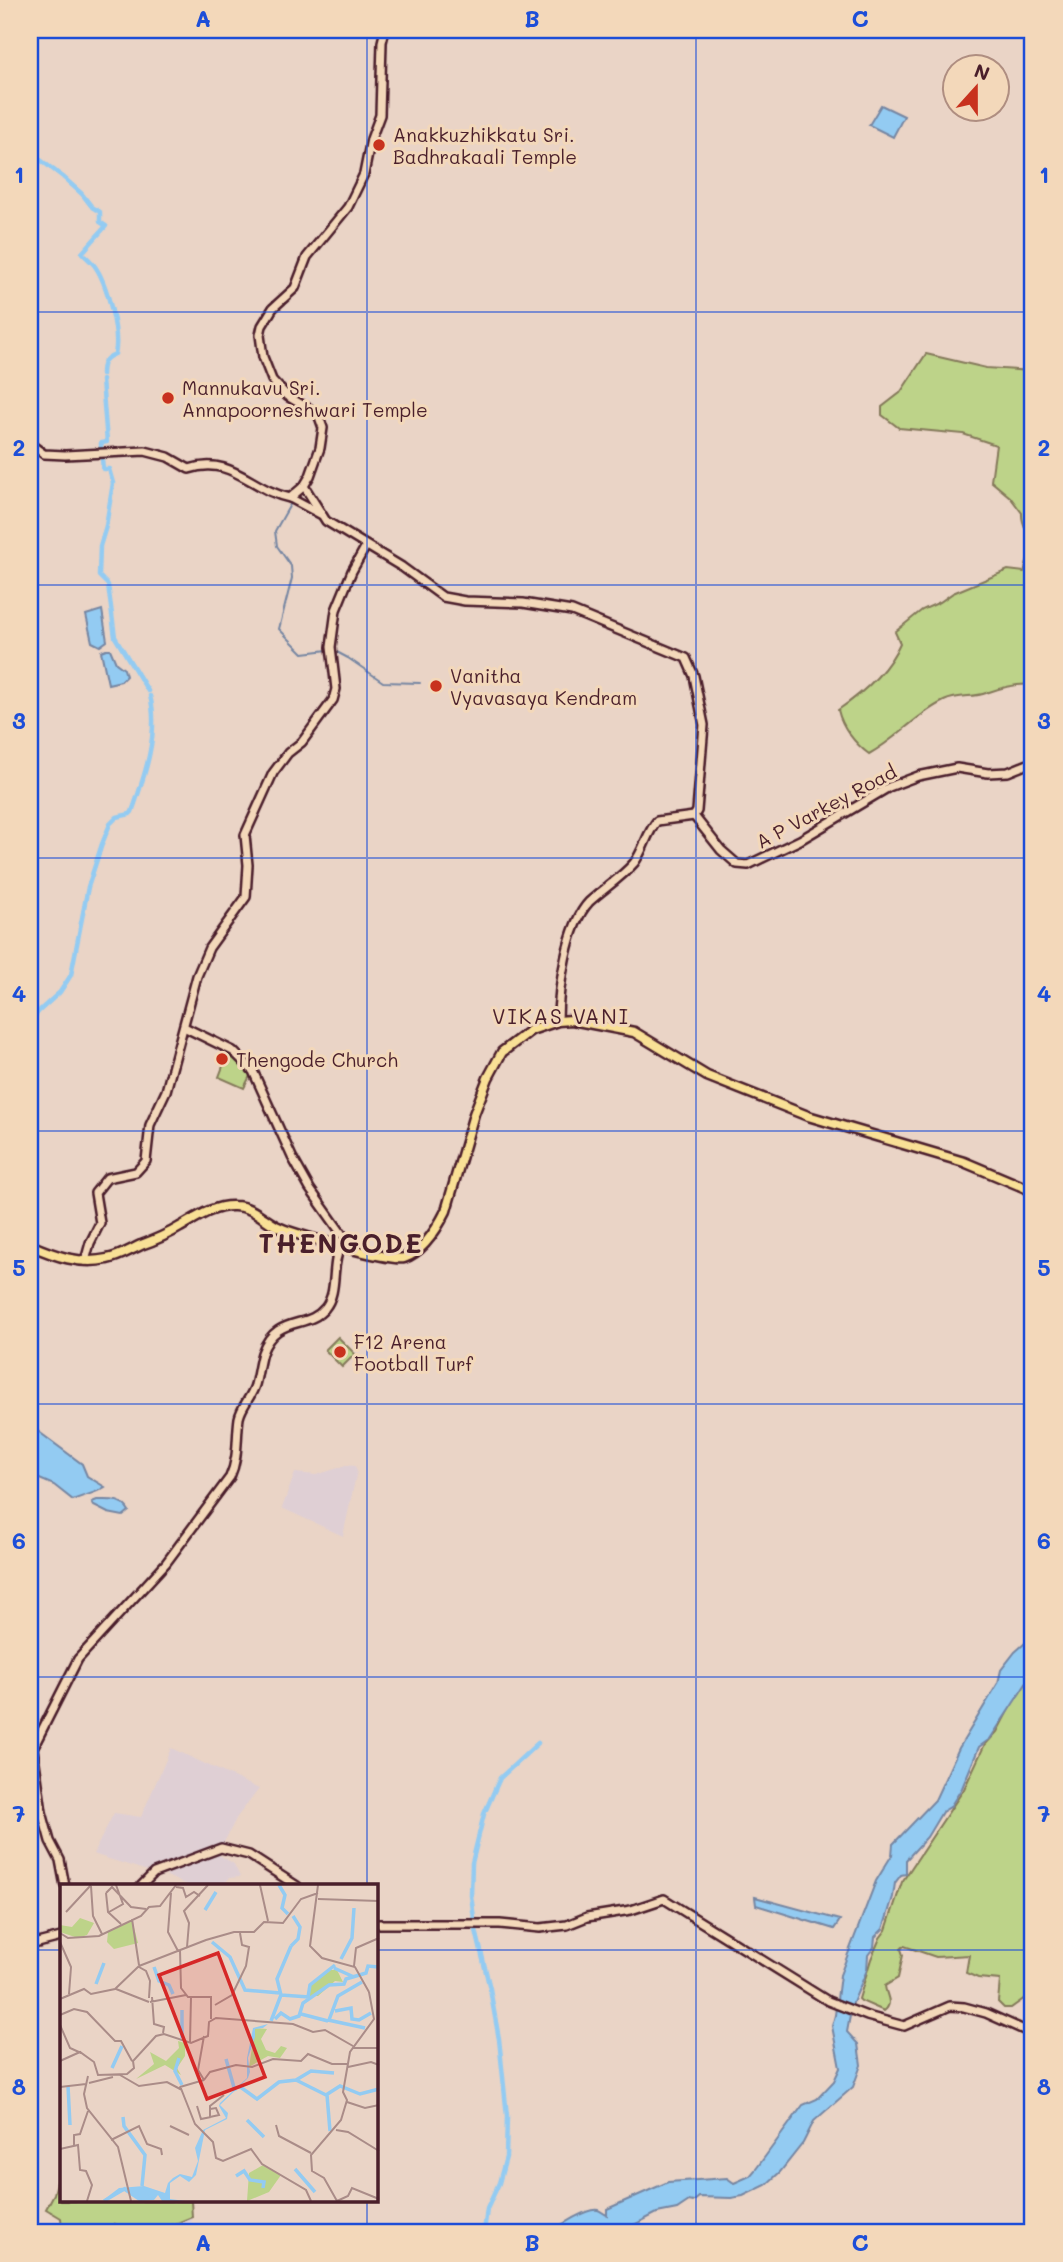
<svg xmlns="http://www.w3.org/2000/svg" width="1063" height="2262" viewBox="0 0 1063 2262" font-family="Mali,sans-serif">
	<style>
		.built { fill: #dfcfd4 }
		.green { fill: #bdd389; stroke: #84795a; stroke-width: 2 }
		.water { fill: #93cbf2; stroke: #7686a2; stroke-width: 2 }
		.lines { fill: none; stroke-linecap: round; stroke-linejoin: round }
		.stream { stroke: #7686a2; stroke-width: 2 }
		.canal { stroke: #93cbf2; stroke-width: 4.5 }
		.secondary-casing { stroke: #4a1f2b; stroke-width: 12 }
		.primary-casing { stroke: #4a1f2b; stroke-width: 13 }
		.secondary { stroke: #f3d8ba; stroke-width: 7 }
		.primary { stroke: #f9e096; stroke-width: 8 }
		.grid { fill: none; stroke: #1d4ed8; stroke-width: 2; stroke-opacity: 0.55 }
		.poi-dot { fill: #c8321e; stroke: #f3d8ba; stroke-width: 2.5 }
		.labels { text-anchor: middle; dominant-baseline: central; stroke-width: 6; stroke-linejoin: round; paint-order: stroke }
		.poi-label { font-size: 19px; fill: #4a1f2b; stroke: #f3d8ba; text-anchor: start }
		.street-label { font-size: 19px; fill: #4a1f2b; stroke: #f3d8ba }
		.neighbourhood-label { font-size: 21px; letter-spacing: 2px; fill: #4a1f2b; stroke: #f3d8ba }
		.district-label { font-size: 26px; font-weight: bold; letter-spacing: 2px; fill: #4a1f2b; stroke: #f3d8ba }
		.inset-river { fill: none; stroke: #93cbf2; stroke-width: 3.5 }
		.inset-road { fill: none; stroke: #aa8c88; stroke-width: 2 }
		.view { fill: #d62828; fill-opacity: 0.15; stroke: #d62828; stroke-width: 3.5 }
		.inset-edge { fill: none; stroke: #4a1f2b; stroke-width: 3.5 }
		.neatline { fill: none; stroke: #1d4ed8; stroke-width: 2.5 }
		.grid-label { font-size: 23px; text-anchor: middle; font-weight: bold; fill: #1d4ed8 }
	</style>
	<rect width="100%" height="100%" fill="#ead4c6"/>
	<filter id="ink" filterUnits="userSpaceOnUse"><feTurbulence type="fractalNoise" baseFrequency=".0143" numOctaves="2"/><feDisplacementMap in="SourceGraphic" scale="14" xChannelSelector="R" yChannelSelector="G"/><feConvolveMatrix kernelMatrix="1 2 1 2 8 2 1 2 1" color-interpolation-filters="sRGB"/></filter>
	<g filter="url(#ink)">
		<!-- built -->
		<g class="built">
			<path d="M348,1465l7,1 2,5 -14,65 -61,-28 13,-35 21,2z"/>
			<path d="M171,1748l88,41 -22,28 -16,31 -67,25 -61,-19 21,-41 27,4z"/>
			<path d="M216,1853l18,11 6,13 -11,1 -6,8h-35l-21,-10 1,-5z"/>
			<path d="M192,2217l-1,15h-40z"/>
		</g>
		<!-- green -->
		<g class="green">
			<path d="M926,354l60,14 47,3v314c-15,-2 -33,3 -47,8 -12,5 -27,1 -42,8 -29,14 -47,38 -75,53 -14,-10 -27,-27 -31,-44 25,-17 50,-39 62,-67l-5,-11 27,-22 18,-8 13,-9 55,-23 16,2c3,-9 7,-20 6,-30 -1,-11 -9,-17 -8,-29l-12,-16 -19,-16 5,-36 -33,-11 -64,-6 -17,-13v-8l18,-14z"/>
			<path d="M228,1053l23,21 -7,14 -25,-11z"/>
			<path d="M338,1337l17,17 -13,13 -17,-17z"/>
			<path d="M1033,1670v329l-8,-1 -14,10h-7l-6,-6 2,-22 -22,-2 -12,-5 3,-18 -33,2 -32,-11 -3,3 2,6 -5,23 -13,8c1,10 9,17 -1,25l-23,-10 -2,-2 12,-40 9,-21 6,-8 16,-48 62,-93 20,-43 13,-14 21,-40 7,-7z"/>
			<path d="M61,2166v35h130l1,16c-29,11 -49,25 -77,7l-5,8h-51l3,-4 -1,-10 -15,-9 8,-15z"/>
		</g>
		<!-- water -->
		<g class="water">
			<path d="M881,105l23,11 -11,21 -24,-12z"/>
			<path d="M102,610l5,31 -7,5 -8,-4 -6,-27z"/>
			<path d="M106,649h4l6,14 8,6 2,7 -5,5 -13,3 -7,-33z"/>
			<path d="M35,1429l47,35 5,12 18,11c-10,7 -21,8 -32,13l-19,-15 -24,-10v-41z"/>
			<path d="M97,1500c13,0 25,-2 32,11l-6,5 -15,-3 -14,-7 -2,-4z"/>
			<path d="M1033,1636v37l-43,66 -11,8 -17,41 -12,19 -8,5 -15,25 -21,23v14l-5,1 -6,8 -2,14 -10,32 -8,8 -1,10 -6,8 -1,15 -15,35 -5,27 11,12 3,21 -8,22 -39,34 -11,22 -23,29 -14,13 -23,11 -12,2 -32,-1 -6,5 -4,-1 -12,8 -20,4 -23,12 -24,7h-59c8,-6 37,-25 47,-22 3,1 6,4 9,5v-6l61,-27 59,-4 7,5 16,-7 6,-7 47,-64 14,-6 17,-18 6,-13 -8,-42 3,-11 5,-40 36,-94 16,-26 1,-11 42,-44 24,-52 39,-65 3,-13 14,-18z"/>
			<path d="M755,1897l85,23 -6,9 -78,-24z"/>
		</g>
		<g class="lines">
			<!-- stream -->
			<g class="stream">
				<path d="M316,420l4,11"/>
				<path d="M313,458l5,-18"/>
				<path d="M291,503l-16,28 2,15 14,20 1,12 -13,51 24,24 25,-3"/>
				<path d="M333,650l15,8 35,24 37,1"/>
			</g>
			<!-- canal -->
			<g class="canal">
				<path d="M30,152l33,25 19,17 10,13 8,5v10l6,4 -24,27c4,4 9,8 12,12 13,17 26,69 21,89 -11,4 -13,10 -13,21"/>
				<path d="M101,449v-6l6,-1 -5,-62"/>
				<path d="M102,459l1,10h6l4,14 -7,43 -6,20 -1,30 9,9 7,52 33,54"/>
				<path d="M30,1023l9,-12 21,-19 11,-17 17,-88 14,-43 8,-20 7,-7 13,-3 2,-2c12,-34 28,-80 18,-116"/>
				<path d="M484,2232l3,-23 12,-26 7,-26 1,-41 -8,-77 -9,-50 -15,-63 -4,-31 1,-32 12,-49 16,-36 38,-35"/>
			</g>
			<defs>
				<g id="secondary">
					<path d="M30,444l14,10 21,1 80,-4 23,6 21,12c43,-14 62,21 101,29l14,-12 6,-10 10,-28 3,-20 -5,-14 -31,-18 -15,-16 -9,-23 -3,-22 2,-9 11,-18 22,-20 12,-31 41,-50 16,-33 7,-35 9,-24 2,-73 3,-12"/>
					<path d="M304,486l22,35 76,46 41,30 22,4 58,2 49,8 114,47 8,18 10,49 -7,86 -3,5"/>
					<path d="M290,498l30,16"/>
					<path d="M694,816l27,34 16,14 11,1 52,-25 89,-53 29,-11 39,-8 31,5 20,-1 25,-10"/>
					<path d="M558,1021c0,-31 9,-96 31,-119 14,-13 32,-24 45,-39 10,-13 12,-29 23,-42l37,-5"/>
					<path d="M184,1027l49,24 20,20 39,86 18,32 34,48 3,10"/>
					<path d="M85,1261l5,-18 10,-20 -5,-30 12,-15 29,-6 10,-11 4,-36 16,-34 31,-115 12,-28 37,-51 2,-32 -3,-30 28,-62 15,-20 14,-11 31,-42 3,-11 -5,-42 5,-37 16,-39 14,-25"/>
					<path d="M65,1886l-5,-26 -10,-19 -8,-29 -9,-64 45,-89 88,-96 64,-86c9,-20 6,-38 9,-59 3,-13 12,-20 16,-33 3,-11 4,-22 7,-32 14,-39 46,-23 63,-45 14,-17 5,-44 16,-62"/>
					<path d="M141,1886l13,-13 67,-25 28,7 48,31"/>
					<path d="M376,1924h124l40,4 27,-3 20,-8 44,-7 33,-11 164,102 39,15 37,10 46,-20 14,1 22,6 47,21"/>
					<path d="M30,1945l31,-8"/>
				</g>
				<path id="primary" d="M30,1245c25,11 50,20 77,14 12,-2 23,-9 34,-14 14,-5 26,-10 39,-18 16,-9 34,-22 54,-21 17,0 28,12 42,20 13,7 116,36 128,32 19,-6 34,-31 42,-47l28,-97 14,-36 14,-26 29,-22 27,-9 14,-1 62,12 73,44 101,40 156,46 69,29"/>
			</defs>
			<!-- secondary casing -->
			<use href="#secondary" class="secondary-casing"/>
			<!-- primary casing -->
			<use href="#primary" class="primary-casing"/>
			<!-- secondary -->
			<use href="#secondary" class="secondary"/>
			<!-- primary -->
			<use href="#primary" class="primary"/>
		</g>
	</g>
	<!-- grid -->
	<path class="grid" d="M367,30v1856M696,30v2202M30,312h1003M30,585h1003M30,858h1003M30,1131h1003M30,1404h1003M30,1677h1003M30,1950h31M376,1950h657M367,2201v31"/>
	<!-- markers -->
	<g class="poi-dot">
		<circle cx="379" cy="145" r="7"/>
		<circle cx="168" cy="398" r="7"/>
		<circle cx="436" cy="686" r="7"/>
		<circle cx="222" cy="1059" r="7"/>
		<circle cx="340" cy="1352" r="7"/>
	</g>
	<g class="labels">
		<!-- poi labels -->
		<g class="poi-label">
			<text x="393" y="134">Anakkuzhikkatu Sri.<tspan x="393" dy="22">Badhrakaali Temple</tspan></text>
			<text x="182" y="387">Mannukavu Sri.<tspan x="182" dy="22">Annapoorneshwari Temple</tspan></text>
			<text x="450" y="675">Vanitha<tspan x="450" dy="22">Vyavasaya Kendram</tspan></text>
			<text x="236" y="1059">Thengode Church</text>
			<text x="354" y="1341">F12 Arena<tspan x="354" dy="22">Football Turf</tspan></text>
		</g>
		<!-- street labels -->
		<g class="street-label">
			<text transform="translate(826 806) rotate(-28)">A P Varkey Road</text>
		</g>
		<!-- neighbourhood labels -->
		<g class="neighbourhood-label">
			<text x="561" y="1015">VIKAS VANI</text>
		</g>
		<!-- district labels -->
		<g class="district-label">
			<text x="341" y="1243">THENGODE</text>
		</g>
	</g>
	<!-- overview -->
	<g transform="translate(60 1884)">
		<rect width="318" height="318" fill="#ead4c6"/>
		<path d="M20,34l14,5 -7,12 -9,3 -18,-6v-7l12,2zM72,36l6,23 -24,6 -7,-7 1,-10zM268,86h9l6,12 -8,-1 -17,15h-9l2,-11zM195,144l12,1 -6,10 5,11 9,3 6,-7 6,2 -7,10 -12,-2 -19,11zM118,157l7,2v13l-8,12 4,7 -16,-10 -29,14 18,-15 -4,-12 16,9 13,-13zM203,281l18,10 -12,17 -22,9 2,-28z" fill="#bdd389"/>
		<path d="M208,140l-5,4 -8,1v8l-7,21 2,14 -2,6 -28,27 8,8 -1,6 -22,11 -9,45 -7,7 -9,-6 -10,7v16l15,2h-23l-4,-6 -4,5 -15,1 -15,-10 -22,10 17,-13 25,-2 21,7 3,-10 5,-5 7,-4 12,3 6,-16 -3,-13 8,-18 23,-12 -7,-12 1,-3 27,-25v-20l6,-30z" fill="#93cbf2"/>
		<path class="inset-river" d="M219,1l6,10 -3,13 6,6M145,26l11,-18M152,58l18,15 15,33 35,3M231,62l7,-7 2,-12 -7,-11M281,75l11,-21 2,-30M94,83l5,14 10,4 4,9M274,84l20,9M36,100l8,-21M221,111l-4,-16 14,-33M221,111l28,2M248,113l2,-12 25,-20M275,127l16,-3 1,11 7,1 12,-7M241,130l27,7M215,135l6,-6 9,6 9,-3 4,-13 26,-18 15,-1 2,-5 20,-6 2,-7 11,1M268,136l37,8M269,136l9,-24 24,-14M211,137l10,-26M122,154v-28M119,174l-4,13 7,14M166,175l9,32M52,184l10,-22M236,196l30,15M8,202l2,39M179,202l18,13 22,-17 17,-2 15,-9 23,2M266,211l14,-9 20,8 19,-5M267,211l3,36M63,233l1,9 21,29 -3,31M187,236l17,17M235,285l20,23M176,292l8,-5 6,9 14,2 -1,6M44,317l22,-13"/>
		<path class="inset-road" d="M200,1l8,36M258,1l-8,61 12,12 33,9 14,25M31,2l2,30 9,18M116,3l7,1 3,9 8,-5 6,4M46,9l6,-6 19,20 15,2M46,9l2,19 13,12M111,9l-3,39 10,19M258,15l61,2M6,28l25,-27M49,28l14,-8 -7,-19M72,35l7,46M0,49l8,5 31,-2 42,-20 8,-9 11,-1 16,-21M0,58l11,25 -2,27M127,63l2,-24 -5,-12 24,-26M120,66l1,38 7,9h23v22M79,82l67,-26 28,-8h20l10,-10 19,1 18,-24 17,-6M294,82l2,-18 23,-10M79,83l7,4 4,10 -1,17M56,105l33,13M92,113l2,27 10,3 -1,6M0,115l24,-10 7,5 24,-5 24,-23M90,118l36,-7M155,121l17,-10 14,-29 3,-19 -7,-2 -2,-12M0,131l14,-6 13,3 28,29h6l11,20M0,141l10,23 11,5M130,158l1,-45M293,164h26M0,177l20,-9 14,10 4,13 29,-1 7,-6 -1,-7 23,-25 8,-2 27,9 17,-7 1,-14 7,-4 77,6 20,8 12,-2 28,16M288,183l23,-5 8,3M60,191l19,11 28,-4 15,8M28,192l-4,18 3,14 31,39 13,54M144,196l6,-8 26,-7 16,2 21,-8 28,2 7,-7 24,10h16M144,196l-6,-10 6,-34M29,199l24,-6M120,202l15,38 18,18 3,16 7,3 28,-12 11,15 44,26 5,11M0,203l26,-3M120,203l24,-7M287,218l18,6 14,-3M137,222l4,13 10,-2M150,225l6,-1 3,7 -9,2v-11l14,-11M216,241l3,11 32,17M110,242l19,9M276,246l12,2 31,19M51,256l28,-14 8,18 14,5 1,6M14,261v-10l6,-1 8,-23M0,265l18,-4 2,25 6,1 6,14 -5,16M277,317l-13,-23 -12,-7 -1,-16 30,-35 6,-20 -4,-8 7,-40 24,-33 -5,-27M277,317l11,-5 4,-8 27,11"/>
		<path class="view" d="M158,69l47,124 -58,22 -48,-124z"/>
		<rect width="318" height="318" class="inset-edge"/>
	</g>
	<!-- margin -->
	<rect width="1063" height="2262" fill="none" stroke="#f3d8ba" stroke-width="77"/>
	<!-- north arrow -->
	<g transform="translate(976 88) rotate(21)"><circle r="33" fill="#f3d8ba" stroke="#af8e81" stroke-width="2"/>
	<path d="M0-5L12 26L0 18L-12 26Z" fill="#c8321e"/>
	<text y="-10" font-size="19" font-weight="bold" text-anchor="middle" fill="#4a1f2b">N</text>
	</g>
	<rect x="38" y="38" width="986" height="2186" class="neatline"/>
	<g class="grid-label">
		<text x="203" y="27">A</text>
		<text x="532" y="27">B</text>
		<text x="860" y="27">C</text>
		<text x="19" y="183">1</text>
		<text x="1044" y="183">1</text>
		<text x="19" y="456">2</text>
		<text x="1044" y="456">2</text>
		<text x="19" y="729">3</text>
		<text x="1044" y="729">3</text>
		<text x="19" y="1002">4</text>
		<text x="1044" y="1002">4</text>
		<text x="19" y="1276">5</text>
		<text x="1044" y="1276">5</text>
		<text x="19" y="1549">6</text>
		<text x="1044" y="1549">6</text>
		<text x="19" y="1822">7</text>
		<text x="1044" y="1822">7</text>
		<text x="19" y="2095">8</text>
		<text x="1044" y="2095">8</text>
		<text x="203" y="2251">A</text>
		<text x="532" y="2251">B</text>
		<text x="860" y="2251">C</text>
	</g>
</svg>
